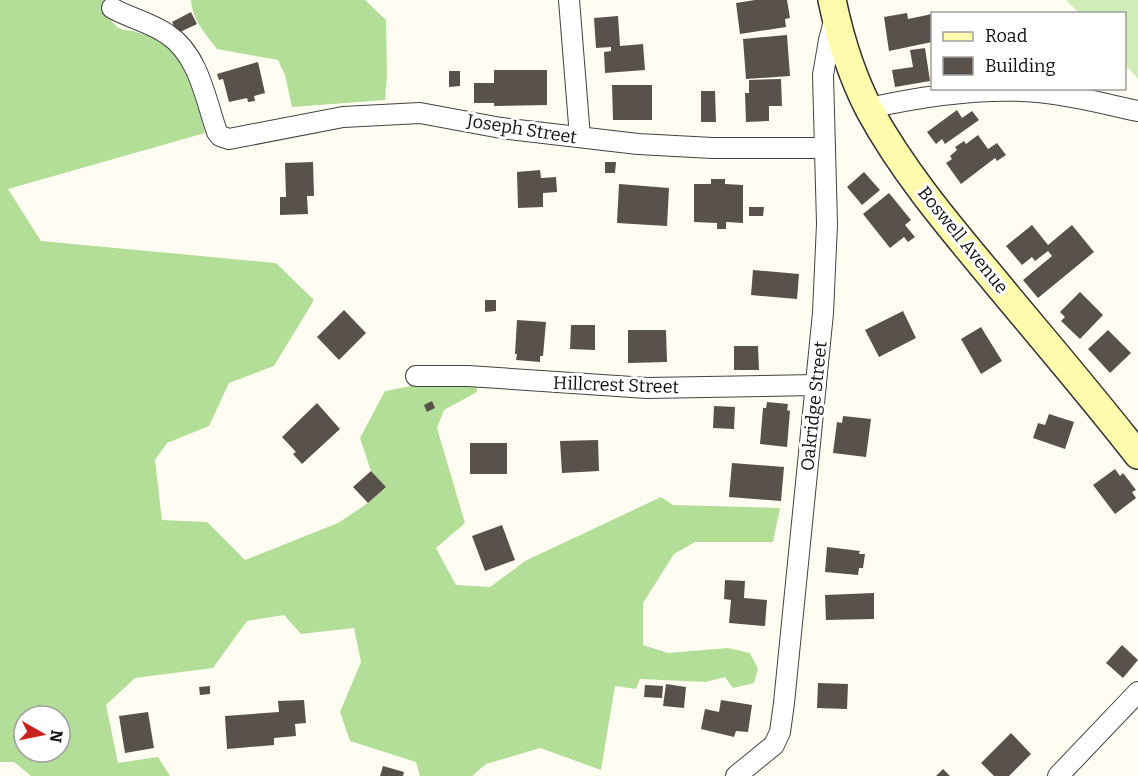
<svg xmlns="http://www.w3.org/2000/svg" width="1138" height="776" viewBox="0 0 1138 776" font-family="Bitter,serif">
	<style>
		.green { fill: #d0ecb9 }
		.forest { fill: #b2de97; fill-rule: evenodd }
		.building { fill: #59514b }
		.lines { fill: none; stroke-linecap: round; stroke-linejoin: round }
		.street-casing { stroke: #424242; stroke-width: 22 }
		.secondary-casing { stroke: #313131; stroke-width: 30 }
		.street { stroke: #fff; stroke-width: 20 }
		.secondary { stroke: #fffbad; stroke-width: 27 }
		.labels { text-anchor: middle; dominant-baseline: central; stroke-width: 6; stroke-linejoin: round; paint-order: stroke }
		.street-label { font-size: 18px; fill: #0f0f0f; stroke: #fff }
	</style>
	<rect width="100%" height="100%" fill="#fffdf2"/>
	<!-- green -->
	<path class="green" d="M1066,0h72v79l-13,-15 -1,-50 -45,-1z"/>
	<!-- forest -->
	<g class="forest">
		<path d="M0,0h105l-1,12 13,15 7,3 9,1 28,9 26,24 18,69 -197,56 33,52 235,22 38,37 -40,66 -45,17 -20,43 -42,17 -12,17 7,60 45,2 38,38 93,-37 30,-20 18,-16 -15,-16 -11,-33 25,-47 36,-7h55l1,8 -33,18 -7,18 28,95 -29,25 20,37 34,2 35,-26 136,-64 12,8 107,3 -7,34h-78l-21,12 -31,49v42l25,8 60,-5 22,5 8,16 -4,14 -21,5 -8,-11 -19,5 -66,-3 -4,10 -21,-3 -14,84 -61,-22 -54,16 -14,12h-52l-4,-14 -66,-21 -10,-29 21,-50 -7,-34 -53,6 -17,-19 -37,6 -34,47 -78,10 -29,27 12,58 40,-6 12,19h-139l-17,-14h-14zM24,716h36v36h-36z"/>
		<path d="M191,0h174l21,20 1,54 -2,26 -93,7 -7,-32 -7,-15 -61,-11c-12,-16 -25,-29 -26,-49z"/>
	</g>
	<!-- building -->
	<g class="building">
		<path d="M755,0h32l3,18 -5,1 1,8 -46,7 -4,-31z"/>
		<path d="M191,12l6,12 -19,9 -6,-11z"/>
		<path d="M907,13l1,6 24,-5v28l-43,9 -5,-34z"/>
		<path d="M618,16l2,30 23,-2 2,26 -40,3 -1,-21 7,-1v-4l-15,1 -2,-30z"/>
		<path d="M787,35l3,41 -44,3 -3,-40z"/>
		<path d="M925,48l5,33 -35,6 -3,-17 21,-3 -3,-17z"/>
		<path d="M258,62l7,31 -11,3 1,5 -7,1 -1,-4 -18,4 -6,-23 -4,1 -2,-6z"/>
		<path d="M494,70h53v35l-53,1v-3h-20v-20h20z"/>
		<path d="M449,71h11v15l-11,1z"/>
		<path d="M781,79l1,27h-13v15l-23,1 -1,-29h4v-13z"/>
		<path d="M612,85h40v35h-39z"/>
		<path d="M701,91h14l1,31h-15z"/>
		<path d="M957,110l5,8 10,-7 7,9 -34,24 -3,-5 -6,5 -9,-12z"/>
		<path d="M978,135l10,14 9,-6 9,12 -9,6 -2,-3 -34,26 -15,-21 6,-4 -2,-3 7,-6 -2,-3 9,-6 2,3z"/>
		<path d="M313,162l1,34h-7l1,18 -28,1v-18h6l-1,-34z"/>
		<path d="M605,162h11l-1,11h-10z"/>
		<path d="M540,170l1,8 15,-1 1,15 -14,1v14l-25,1 -1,-36z"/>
		<path d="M864,172l16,18 -18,15 -15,-18z"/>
		<path d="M711,179h14v5l18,1v38l-17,-1v7h-9v-6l-23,-1v-38h17z"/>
		<path d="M619,184l50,4 -2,38 -50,-3z"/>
		<path d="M889,193l22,27 -6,5 10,12 -7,5 -4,-5 -14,11 -27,-34z"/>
		<path d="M749,207h15l-1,9h-14z"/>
		<path d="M1032,225l16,20 24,-20 22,27 -56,46 -15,-18 29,-24 -4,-5 -13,10 -3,-4 -10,8 -16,-19z"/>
		<path d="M753,270l46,4 -2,25 -46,-4z"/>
		<path d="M1080,292l23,23 -23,24 -19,-18 4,-4 -5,-5z"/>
		<path d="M485,300h11v11l-11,1z"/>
		<path d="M344,310l22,23 -27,27 -22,-23z"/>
		<path d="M903,311l13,27 -37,19 -14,-27z"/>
		<path d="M517,320l29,2 -3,34h-3v6l-24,-2 1,-6h-2z"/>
		<path d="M571,325h24v25l-25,-1z"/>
		<path d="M981,327l21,34 -21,13 -20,-35z"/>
		<path d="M628,330h38l1,32 -39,1z"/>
		<path d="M1108,330l23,23 -21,20 -22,-24z"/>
		<path d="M734,346h24l1,24h-25z"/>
		<path d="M432,401l3,7 -8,4 -3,-7z"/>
		<path d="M767,402l21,2 -1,6 3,1 -3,36 -27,-3 3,-36h3z"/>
		<path d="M317,403l23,26 -38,35 -9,-10 3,-2 -14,-15z"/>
		<path d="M714,406l21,1 -1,22 -21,-1z"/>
		<path d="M1049,414l25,8 -9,27 -32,-11 5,-15 7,2z"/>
		<path d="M843,416l28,3 -5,38 -33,-4 4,-31 5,1z"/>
		<path d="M598,440l1,31 -37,2 -2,-32z"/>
		<rect x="470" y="443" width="37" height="31"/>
		<path d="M732,463l52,4 -3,34 -52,-4z"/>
		<path d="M1115,469l5,7 3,-3 13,17 -4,2 4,6 -21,16 -22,-29z"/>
		<path d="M371,471l15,16 -18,16 -15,-16z"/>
		<path d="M502,525l13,35 -30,11 -13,-35z"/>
		<path d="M827,547l33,4 -1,3h6l-2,14h-4l-1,7 -33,-3z"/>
		<path d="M725,580l20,1 -1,17 23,2 -2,26 -36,-3 2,-23 -7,-1z"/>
		<path d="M874,593v26l-48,1 -1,-25z"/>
		<path d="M1122,645l16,15 -15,18 -17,-15z"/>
		<path d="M818,683l30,1 -1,25 -30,-1z"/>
		<path d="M666,684l20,3 -2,21 -21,-2z"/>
		<path d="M645,685l18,1 -1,12 -18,-1z"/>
		<path d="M210,686v8l-10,1 -1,-8z"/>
		<path d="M304,700l2,23 -11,1 1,12 -22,2v7l-47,4 -2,-33 54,-4 -1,-11z"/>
		<path d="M721,700l31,5 -4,27 -12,-1 -2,6 -33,-8 4,-20 14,3z"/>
		<path d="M148,712l6,36 -29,5 -6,-37z"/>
		<path d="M1011,733l20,21 -22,22h-15l-13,-13z"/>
		<path d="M383,766l21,6 -1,4h-23z"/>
		<path d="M943,769l7,7h-14z"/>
	</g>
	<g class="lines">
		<defs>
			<g id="street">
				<path d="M569,0l11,137"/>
				<path d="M112,8c17,10 38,14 55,26 32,21 38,64 50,98l3,4 9,3 114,-22 77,-4 81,15 137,16 74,4h113"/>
				<path d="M869,108c54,-12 113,-21 169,-16 34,3 67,12 100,19"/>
				<path d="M416,376h52l179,12 169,-3"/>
				<path d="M736,776l38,-31 6,-13 4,-29 39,-390 4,-89 -4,-149 6,-35 6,-23"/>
				<path d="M1058,776l80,-84"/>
			</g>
			<path id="secondary" d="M832,0c8,38 20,77 38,111 31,57 74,109 115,158 51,62 104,123 153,186"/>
		</defs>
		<!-- street casing -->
		<use href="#street" class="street-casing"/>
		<!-- secondary casing -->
		<use href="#secondary" class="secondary-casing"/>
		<!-- street -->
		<use href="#street" class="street"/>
		<!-- secondary -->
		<use href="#secondary" class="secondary"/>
	</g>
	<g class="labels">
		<!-- street labels -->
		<g class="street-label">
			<text transform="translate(522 129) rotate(9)">Joseph Street</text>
			<text transform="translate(963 240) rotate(51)">Boswell Avenue</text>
			<text transform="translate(616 385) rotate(2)">Hillcrest Street</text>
			<text transform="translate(814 406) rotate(-84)">Oakridge Street</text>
		</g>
	</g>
	<!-- legend -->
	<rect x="931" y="12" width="195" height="78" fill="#ffffff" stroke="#9f9f9f" stroke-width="1.5"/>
	<rect x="943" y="32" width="30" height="9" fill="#fffbad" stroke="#9f9f9f" stroke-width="1.5"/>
	<text x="985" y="42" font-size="18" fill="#0f0f0f">Road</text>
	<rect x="943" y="57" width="30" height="18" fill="#59514b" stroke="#9f9f9f" stroke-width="1.5"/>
	<text x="985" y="72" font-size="18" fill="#0f0f0f">Building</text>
	<!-- north arrow -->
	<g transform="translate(42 734) rotate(99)"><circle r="28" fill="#ffffff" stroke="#9f9f9f" stroke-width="1.5"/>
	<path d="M0-4.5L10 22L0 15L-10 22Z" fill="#c72220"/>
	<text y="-9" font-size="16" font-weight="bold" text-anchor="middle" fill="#0f0f0f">N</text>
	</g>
</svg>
